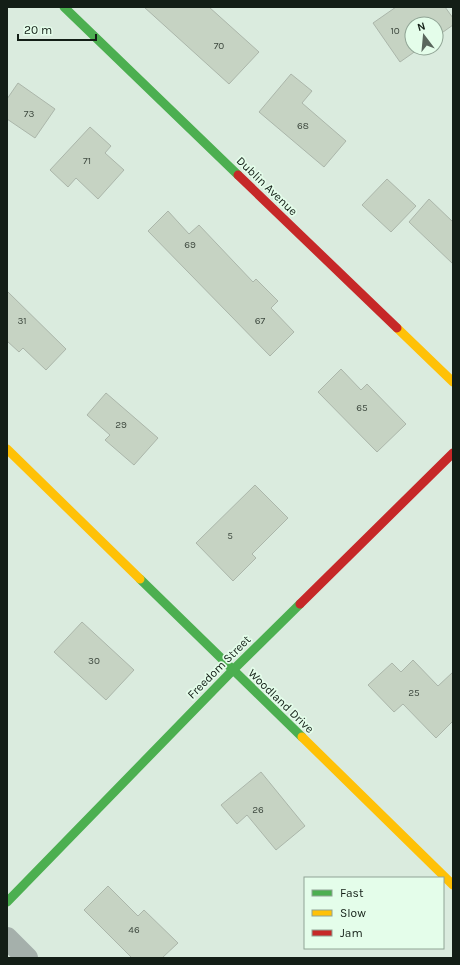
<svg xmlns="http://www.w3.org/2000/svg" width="460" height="965" viewBox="0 0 460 965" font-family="Karla,sans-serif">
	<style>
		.building { fill: #c6d3c3; stroke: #abb6aa }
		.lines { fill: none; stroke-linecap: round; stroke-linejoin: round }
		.street { stroke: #a5b0ab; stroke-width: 22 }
		.fast { stroke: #4caf50; stroke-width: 9 }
		.slow { stroke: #ffc107; stroke-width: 9 }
		.jam { stroke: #c62828; stroke-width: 9 }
		.labels { text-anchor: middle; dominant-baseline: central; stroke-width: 3.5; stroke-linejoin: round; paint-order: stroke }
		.number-label { font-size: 10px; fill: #404b41 }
		.street-label { font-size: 12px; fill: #131e16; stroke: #e4fdea }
	</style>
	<rect width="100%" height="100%" fill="#daebde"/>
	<!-- building -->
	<g class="building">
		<path d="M144,7h65l50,45 -30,32z"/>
		<path d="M396,7h49l8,11v7l-17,12v-13h-24v24h8l-20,14 -27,-39z"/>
		<path d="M291,74l21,17 -10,12 44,38 -22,26 -65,-55z"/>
		<path d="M18,83l37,26 -20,29 -28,-19v-20z"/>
		<path d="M90,127l21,19 -6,7 19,17 -26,29 -22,-21 -8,9 -18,-17z"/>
		<path d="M387,179l29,27 -25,26 -29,-27z"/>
		<path d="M429,199l24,23v42l-44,-42z"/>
		<path d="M168,211l21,23 10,-9 54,57 3,-3 22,22 -7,7 23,24 -24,24 -122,-125z"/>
		<path d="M7,291l59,58 -20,21 -23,-22 -4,4 -12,-11z"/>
		<path d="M341,369l20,21 6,-6 39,40 -29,28 -59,-60z"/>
		<path d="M106,393l52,45 -24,27 -29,-25 5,-5 -23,-20z"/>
		<path d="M255,485l33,33 -36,36 4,4 -23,23 -37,-38z"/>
		<path d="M82,622l52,48 -28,30 -52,-48z"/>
		<path d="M413,660l25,26 15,-14v49l-17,17 -33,-34 -9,8 -26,-27 24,-22 9,9z"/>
		<path d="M261,772l44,54 -29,24 -29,-35 -10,9 -16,-19z"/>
		<path d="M108,886l30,30 6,-6 34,33 -16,15h-30l-48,-48z"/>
	</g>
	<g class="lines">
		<!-- street -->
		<path class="street" d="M7,938l20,20"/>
		<!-- fast -->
		<g class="fast">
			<path d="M64,7l174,168"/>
			<path d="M140,579l162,158"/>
			<path d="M7,902l226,-232 67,-66"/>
		</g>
		<!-- slow -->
		<g class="slow">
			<path d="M397,328l56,54"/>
			<path d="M7,449l133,130"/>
			<path d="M302,737l151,148"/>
		</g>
		<!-- jam -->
		<g class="jam">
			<path d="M238,175l159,153"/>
			<path d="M300,604l153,-151"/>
		</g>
	</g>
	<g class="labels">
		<!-- number labels -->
		<g class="number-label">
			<text x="395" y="31">10</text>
			<text x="219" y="46">70</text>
			<text x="29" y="114">73</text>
			<text x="303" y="126">68</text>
			<text x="87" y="161">71</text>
			<text x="190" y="245">69</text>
			<text x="22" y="321">31</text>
			<text x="260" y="321">67</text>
			<text x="362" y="408">65</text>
			<text x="121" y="425">29</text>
			<text x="230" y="536">5</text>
			<text x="94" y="661">30</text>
			<text x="414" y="693">25</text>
			<text x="258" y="810">26</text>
			<text x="134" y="930">46</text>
		</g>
		<!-- street labels -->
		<g class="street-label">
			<text transform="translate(267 186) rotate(44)">Dublin Avenue</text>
			<text transform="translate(219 667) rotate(-45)">Freedom Street</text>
			<text transform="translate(281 701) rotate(44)">Woodland Drive</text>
		</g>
	</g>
	<!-- border -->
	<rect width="460" height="965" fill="none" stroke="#131e16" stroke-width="16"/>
	<!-- legend -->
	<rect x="304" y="877" width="140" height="72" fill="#e4fdea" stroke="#90a495"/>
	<rect x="312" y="890" width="20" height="6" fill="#4caf50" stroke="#90a495"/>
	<text x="340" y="897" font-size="12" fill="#131e16">Fast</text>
	<rect x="312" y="910" width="20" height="6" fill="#ffc107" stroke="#90a495"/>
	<text x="340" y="917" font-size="12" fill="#131e16">Slow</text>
	<rect x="312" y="930" width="20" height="6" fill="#c62828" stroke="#90a495"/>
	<text x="340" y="937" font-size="12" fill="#131e16">Jam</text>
	<!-- north arrow -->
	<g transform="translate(424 36) rotate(344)"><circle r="19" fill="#e4fdea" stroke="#90a495"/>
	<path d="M0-3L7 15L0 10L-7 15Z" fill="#59665c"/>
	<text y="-6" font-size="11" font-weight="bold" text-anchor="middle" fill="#131e16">N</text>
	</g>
	<!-- scale -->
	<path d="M18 34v6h78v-6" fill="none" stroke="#131e16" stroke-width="2"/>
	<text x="24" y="34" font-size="12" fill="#131e16" stroke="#e4fdea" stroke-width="3" paint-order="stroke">20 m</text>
</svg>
